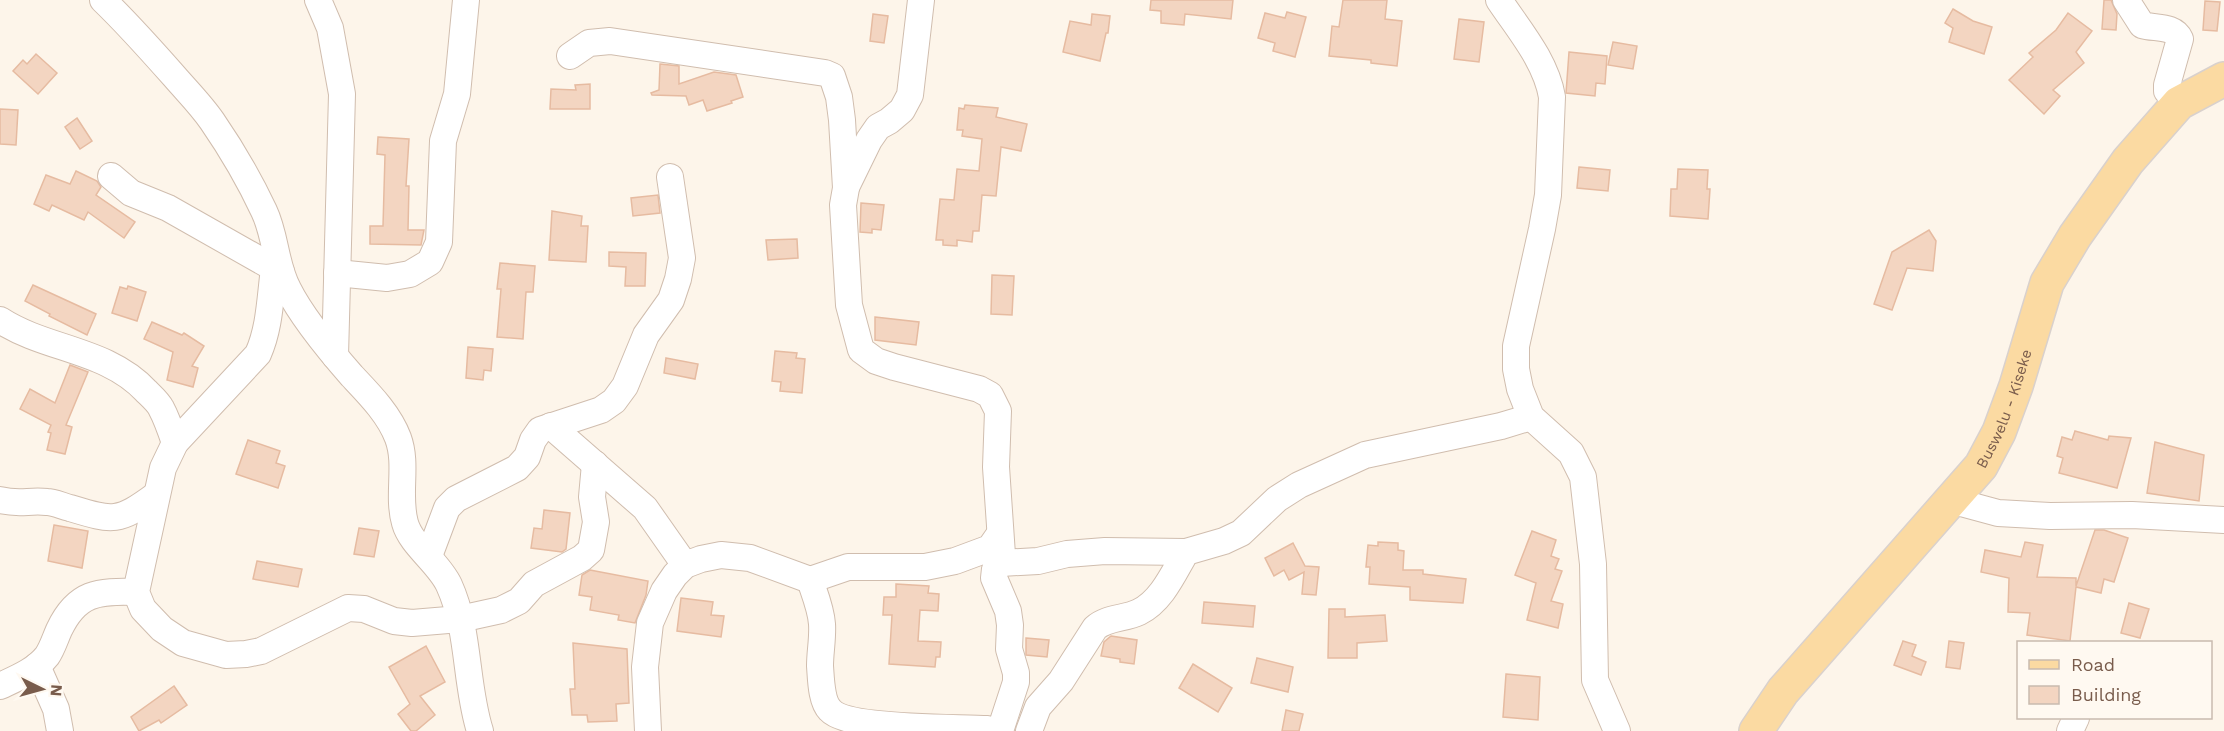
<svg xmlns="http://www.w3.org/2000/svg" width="2224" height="731" viewBox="0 0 2224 731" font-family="'Work Sans',sans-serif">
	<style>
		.building { fill: #f3d5c1; stroke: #e6bba1; stroke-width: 1.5 }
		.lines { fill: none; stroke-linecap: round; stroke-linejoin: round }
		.minor-casing { stroke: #d0bdae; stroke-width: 28 }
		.major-casing { stroke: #d9d1cd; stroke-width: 36 }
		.minor { stroke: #fff; stroke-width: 26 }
		.major { stroke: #fbdaa2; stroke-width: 33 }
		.labels { text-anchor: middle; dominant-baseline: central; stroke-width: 6; stroke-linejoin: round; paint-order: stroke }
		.street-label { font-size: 15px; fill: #795c4c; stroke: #fff9f1 }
	</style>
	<rect width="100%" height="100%" fill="#fdf5ea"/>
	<!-- building -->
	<g class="building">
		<path d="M1151,0h82l-2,19 -46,-5 -1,11 -23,-2v-12l-11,-1z"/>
		<path d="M1343,0h44l-2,19 17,2 -5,45 -26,-3v-3l-42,-4 3,-30 7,1z"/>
		<path d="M2104,0h7l6,14 -1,16 -14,-1z"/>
		<path d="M2205,1l15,1 -3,29 -14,-1z"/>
		<path d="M1953,9l20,12 19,6 -8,27 -35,-12 4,-14 -8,-5z"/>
		<path d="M1287,12l19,5 -11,40 -22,-6 2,-8 -17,-5 7,-25 20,5z"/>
		<path d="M2068,13l24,18 -16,21 8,11 -31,27 7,6 -16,18 -35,-34 24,-23 -4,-4 27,-23z"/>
		<path d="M873,14l15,2 -4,27 -14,-2z"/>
		<path d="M1092,14l18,2 -2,17h-2l-6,28 -37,-9 7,-31 21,4z"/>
		<path d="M1459,19l25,3 -5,40 -25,-3z"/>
		<path d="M1613,42l24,4 -4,23 -25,-4z"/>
		<path d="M1569,52l38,4 -2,28 -9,-1 -1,13 -29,-3z"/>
		<path d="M36,54l21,19 -19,21 -25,-23 10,-11 4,4z"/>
		<path d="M660,64l19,2v18l35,-12 22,3 7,22 -12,4 1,2 -25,8 -4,-11 -14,5 -3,-9 -34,-1 -1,-2 8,-3z"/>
		<path d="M590,84v25h-40l1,-20 25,1 -1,-5z"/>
		<path d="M965,105l33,3 -2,9 31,7 -6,27 -20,-4 -5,49 -14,-1 -3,36h-6l-1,11 -15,-2v6l-14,-1v-5h-7l4,-41 14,1 3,-31 22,2 3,-32 -20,-3 1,-6h-6l2,-22 5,1z"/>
		<path d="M0,109l18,1 -2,35 -16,-1z"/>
		<path d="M77,118l15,23 -12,8 -15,-22z"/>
		<path d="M378,137l31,2 -3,47h3l-1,44h16l-3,15 -51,-1v-18h13l2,-71 -8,-1z"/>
		<path d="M1579,167l31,3 -2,21 -31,-3z"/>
		<path d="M1678,169l30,1 -1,19h3l-2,30 -38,-3 1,-27h6z"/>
		<path d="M76,171l21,10 4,6 -5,8 39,27 -11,16 -36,-26 -4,8 -32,-15 -3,6 -15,-7 12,-29 24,9z"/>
		<path d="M658,195l2,18 -27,3 -2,-18z"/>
		<path d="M861,203l23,2 -3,25 -9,-1v4l-12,-1z"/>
		<path d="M552,211l30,5 -1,10h7l-2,36 -37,-2z"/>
		<path d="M1929,230l7,11 -3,30 -26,-3 -15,42 -18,-6 18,-52z"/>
		<path d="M797,239l1,19 -30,2 -2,-20z"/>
		<path d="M609,252l37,1 -1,33h-20l1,-19 -17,-1z"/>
		<path d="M500,263l35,3 -2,26h-7l-3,47 -26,-2 4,-48h-4z"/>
		<path d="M992,275l22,1 -2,39 -21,-1z"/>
		<path d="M33,285l63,29 -9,21 -38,-19 1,-2 -25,-13z"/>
		<path d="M128,286l18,6 -9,29 -25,-8 8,-26 7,2z"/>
		<path d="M875,317l44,5 -3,23 -41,-5z"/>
		<path d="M152,322l30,13 2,-2 20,13 -12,20 6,2 -5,19 -26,-7 6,-28 -29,-13z"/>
		<path d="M468,347l25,2 -2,22 -7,-1 -1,10 -17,-2z"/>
		<path d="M775,351l22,2 -1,5 9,1 -3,34 -22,-2 1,-9 -9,-1z"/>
		<path d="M666,358l32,6 -3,15 -31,-6z"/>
		<path d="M70,365l18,7 -22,53 6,2 -7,27 -18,-4 4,-17 -3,-1 3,-7 -31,-16 10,-20 25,14z"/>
		<path d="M2075,431l33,9 1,-4 22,2 -14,50 -58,-15 4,-15 -6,-2 5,-19 10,3z"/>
		<path d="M248,440l32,11 -4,12 9,3 -7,22 -42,-14z"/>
		<path d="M2155,442l49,13 -5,46 -52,-8z"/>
		<path d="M544,510l26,3 -4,36 -4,3 -31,-4 3,-20 8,1z"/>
		<path d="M54,525l34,6 -6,37 -34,-7z"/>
		<path d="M359,528l20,3 -5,26 -20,-3z"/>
		<path d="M2095,530h9l24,8 -14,44 -10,-3 -3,14 -25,-6 -6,54 -43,-6 3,-22 -22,-1 1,-34 -28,-6 4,-22 36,7 4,-15 18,3 -6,32 39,1v8z"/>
		<path d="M1532,531l24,9 -5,16 8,3 -4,10 7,2 -11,30 12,3 -5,24 -31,-8 9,-37 -21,-8z"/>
		<path d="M1378,542l20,1v7l6,1 -1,19h20v4l43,5 -3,24 -53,-3v-13l-41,-3 1,-17h-4l2,-22 10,1z"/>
		<path d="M1293,543l12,23 14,1 -3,28 -14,-1 2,-22 -15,8 -5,-10 -10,6 -9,-18z"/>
		<path d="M257,561l45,8 -4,18 -45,-8z"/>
		<path d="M590,570l58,11 -2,14 -11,28 -17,-3 1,-5 -29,-5 2,-13 -13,-2 3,-20z"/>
		<path d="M896,584l33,2 -1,7 11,1 -1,17 -18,-1 -2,31 23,1 -1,15h-4l-1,10 -46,-3 3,-49h-9l1,-18h12z"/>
		<path d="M681,598l32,4 -2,13 13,1 -3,21 -44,-6z"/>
		<path d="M1204,602l51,4 -2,21 -51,-4z"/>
		<path d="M2129,603l20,6 -9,29 -19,-5z"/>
		<path d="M1329,609h16v8l40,-2 2,26 -30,2v15h-29z"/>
		<path d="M1111,636l26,4 -3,24 -14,-2v-3l-19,-3 3,-14z"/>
		<path d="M1026,638l23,2 -2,17 -21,-2z"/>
		<path d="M1903,641l13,4 -4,11 14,6 -5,13 -27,-10z"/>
		<path d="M1949,641l15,2 -4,26 -14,-2z"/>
		<path d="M573,643l54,6 2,54 -13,1 1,17 -29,1 -1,-7h-15l-2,-26h5z"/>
		<path d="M426,646l19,36 -25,14 15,19 -19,16h-5l-13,-17 12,-10 -21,-37z"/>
		<path d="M1257,658l36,9 -5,25 -37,-9z"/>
		<path d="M1193,664l39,24 -14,24 -39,-24z"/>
		<path d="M1506,674l34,3 -2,43 -35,-3z"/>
		<path d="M174,686l13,19 -26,18 -2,-3 -20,11 -8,-14z"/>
		<path d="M1286,710l17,4 -4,17h-17z"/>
	</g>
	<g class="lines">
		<defs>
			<g id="minor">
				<path d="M103,0c25,24 48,50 71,76 13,15 27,29 38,45 20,29 37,58 52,90 12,25 11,54 24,78 14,28 43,63 64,87 17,18 37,38 46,62 10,27 -1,57 7,85 6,22 34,40 44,62 21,46 16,99 31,146"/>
				<path d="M318,0l12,28 12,66 -7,262"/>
				<path d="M1499,0c20,30 47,61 53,97l-4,98 -6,34 -26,117v23l4,20 11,28 40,36 12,24 10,87 2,116 22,51"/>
				<path d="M2126,0l16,25c13,4 32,0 38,14l-13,46v6l12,12"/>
				<path d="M570,56l19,-13 21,-2 215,32 7,3 7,21 3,23 4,68 -3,17 6,100 12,45 15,11 18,6 85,22 11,6 8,16 -2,56 6,88 -1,8 -6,6 -1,9 14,33 2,14 -1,24 7,24v9l-16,49"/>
				<path d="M111,176l20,17 37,15 113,64"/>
				<path d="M847,185l22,-45 9,-13 11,-6 13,-11 8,-15 11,-95"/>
				<path d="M274,269c-4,29 -4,58 -16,85l-83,89 -12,25 -27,124 7,17 19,20 21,14 43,12 20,-1 15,-3 87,-43 16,1 30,12 18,2 48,-4 41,-9 18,-9 15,-17 48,-26 9,-8 5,-28 -4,-25 3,-33"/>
				<path d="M337,273l50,5 23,-4 20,-12 9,-20 4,-101 14,-47 9,-94"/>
				<path d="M0,320c46,30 107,29 146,71 5,5 12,11 15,17 6,11 10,23 14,35"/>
				<path d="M551,426l94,82 40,57"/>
				<path d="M0,500c19,5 29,0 47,2 7,0 15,4 23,6 43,13 48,15 86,-13"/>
				<path d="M1950,500l48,13 52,3 82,-1 92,5"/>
				<path d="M429,556l18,-48 9,-9 61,-31 10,-11 6,-17 7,-10 61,-20 13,-9 11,-15 21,-51 25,-35 7,-21 4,-21 -12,-81"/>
				<path d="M1001,563l37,-2 29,-7 38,-3 81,1"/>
				<path d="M810,580l38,-13h77l30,-6 35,-13 9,-13"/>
				<path d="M37,666l19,43 4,22"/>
				<path d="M0,686c17,-8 35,-15 47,-30 5,-7 8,-17 12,-26 18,-38 39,-39 77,-38"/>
				<path d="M648,731l-3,-64 5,-44 14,-32 11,-16 10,-10 16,-6 20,-4 29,3 60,22c5,15 11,29 12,44 1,14 -2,28 -2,42 1,12 1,35 10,44 18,20 127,17 157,19l4,2"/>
				<path d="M1029,731l9,-24 23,-26 34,-53c12,-11 30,-9 44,-16 23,-11 35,-40 47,-60l38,-11 17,-8 36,-34 22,-14 66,-30 136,-29 30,-9"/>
				<path d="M2070,731l6,-13"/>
			</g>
			<g id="major">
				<path id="s1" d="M1756,731l27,-40 198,-225 18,-34 17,-46 31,-103 28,-47 53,-75 51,-58 45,-24"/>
			</g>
		</defs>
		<!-- minor casing -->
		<use href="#minor" class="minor-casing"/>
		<!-- major casing -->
		<use href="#major" class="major-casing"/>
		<!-- minor -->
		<use href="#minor" class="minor"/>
		<!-- major -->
		<use href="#major" class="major"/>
	</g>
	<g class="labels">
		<!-- street labels -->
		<g class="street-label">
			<text stroke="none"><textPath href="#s1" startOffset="410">Buswelu - Kiseke</textPath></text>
		</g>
	</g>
	<!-- legend -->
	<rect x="2017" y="641" width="195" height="78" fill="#fff9f1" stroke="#c9baaf" stroke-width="1.5"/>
	<rect x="2029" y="660" width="30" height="9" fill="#fbdaa2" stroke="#c9baaf" stroke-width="1.5"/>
	<text x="2071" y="671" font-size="18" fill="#795c4c">Road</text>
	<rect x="2029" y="686" width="30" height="18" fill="#f3d5c1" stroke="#c9baaf" stroke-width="1.5"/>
	<text x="2071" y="701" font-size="18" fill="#795c4c">Building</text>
	<!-- north arrow -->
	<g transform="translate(42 689) rotate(95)" stroke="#fff9f1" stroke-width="4.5" paint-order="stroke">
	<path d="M0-4.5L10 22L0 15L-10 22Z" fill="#795c4c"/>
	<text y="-9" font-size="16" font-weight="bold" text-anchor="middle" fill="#795c4c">N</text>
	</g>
</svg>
